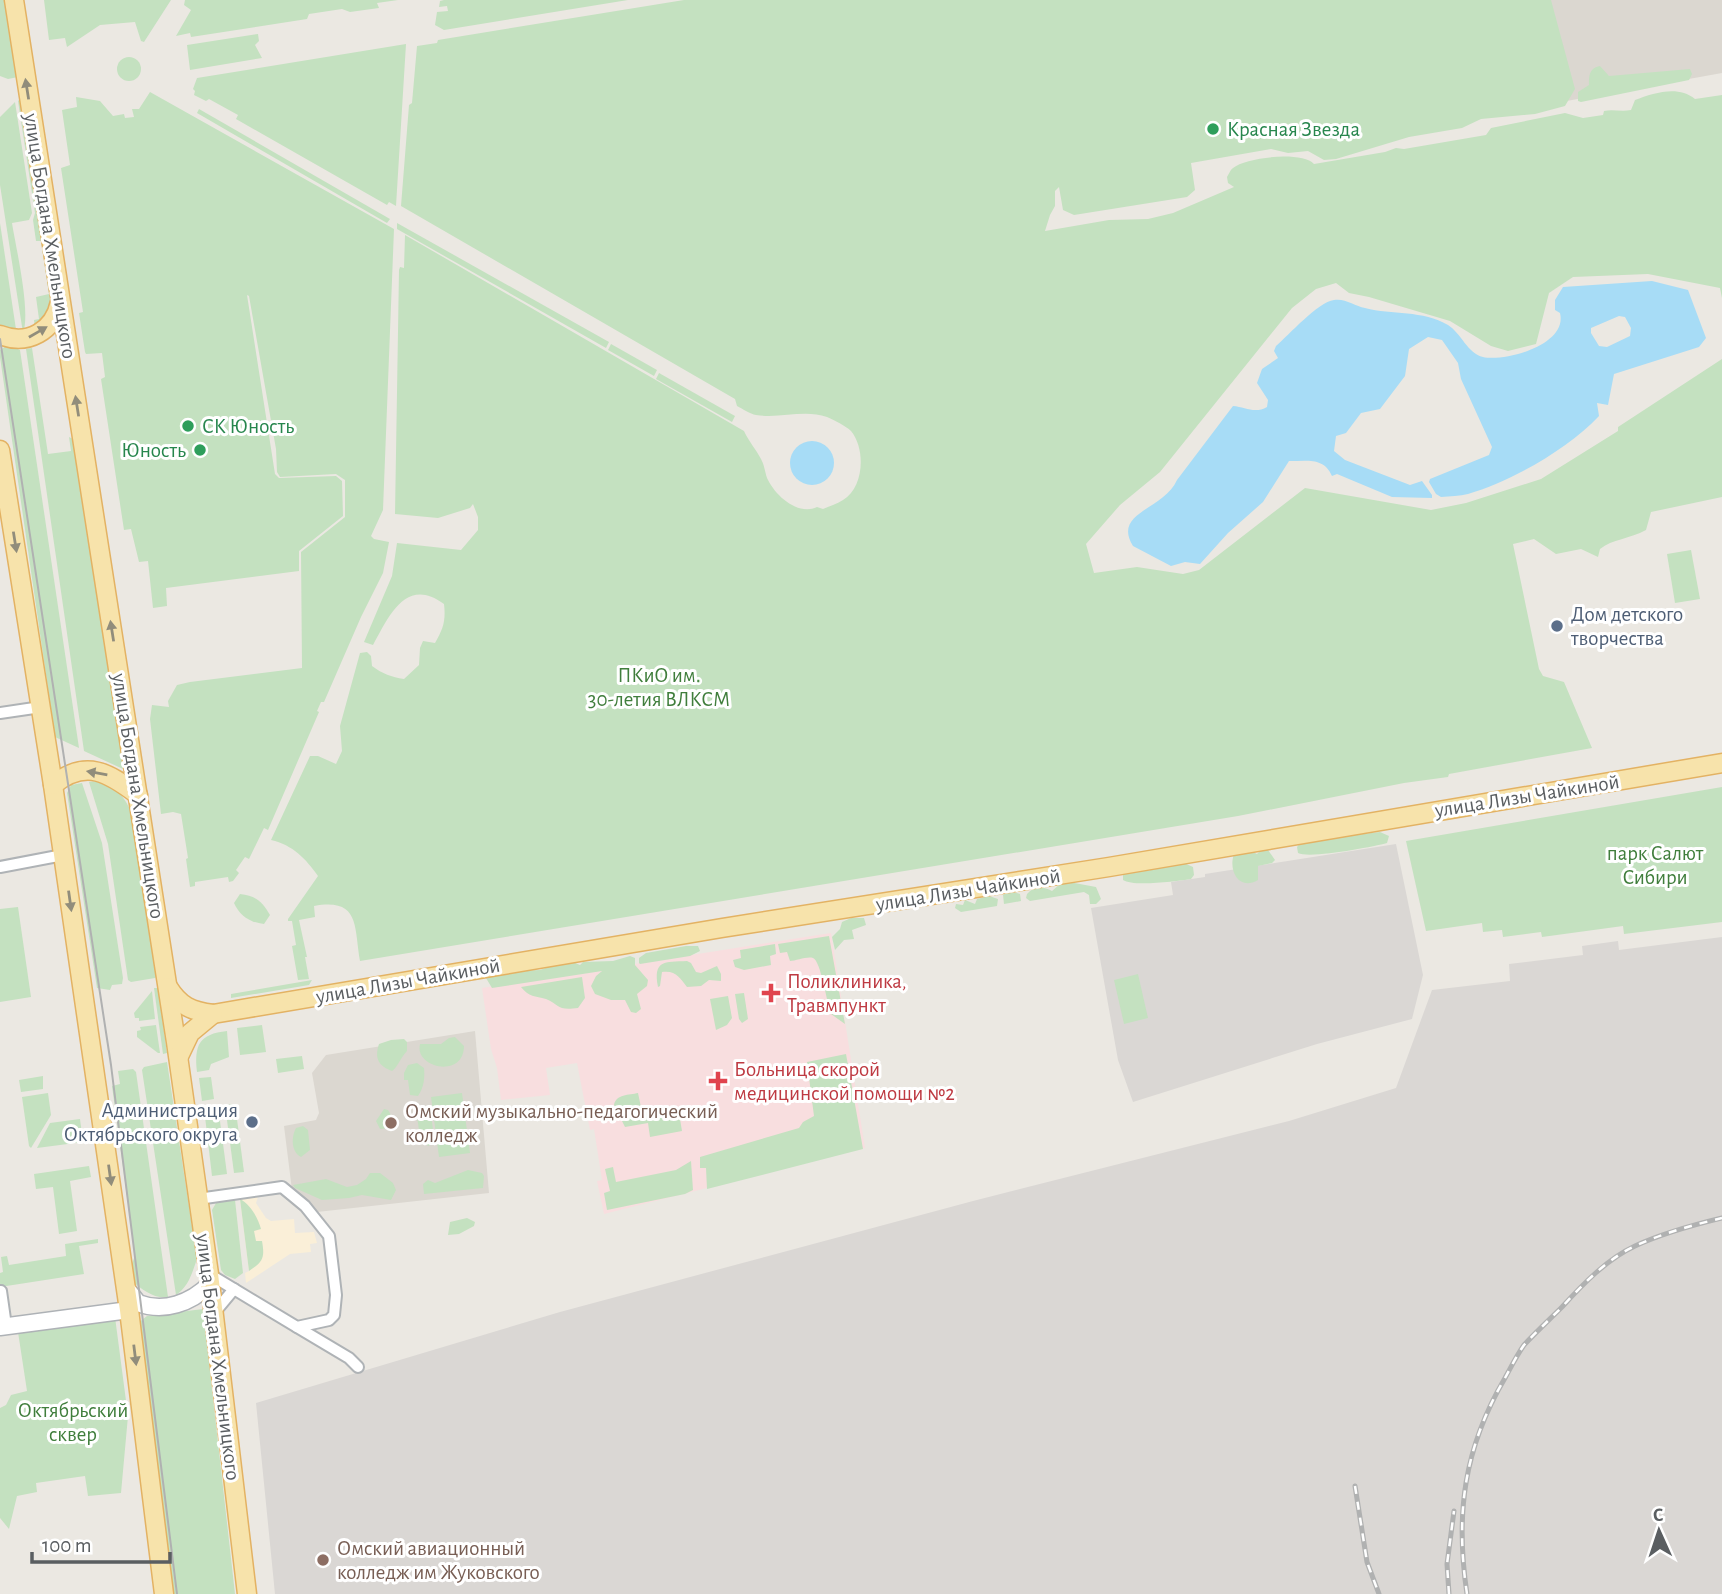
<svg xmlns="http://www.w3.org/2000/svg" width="1722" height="1594" viewBox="0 0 1722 1594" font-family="'Alegreya Sans',sans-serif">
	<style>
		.commercial { fill: #faefd8 }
		.industrial { fill: #dad7d4 }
		.education { fill: #dbd7d0 }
		.medical { fill: #f8dedf }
		.green { fill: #c4e1c0 }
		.water { fill: #a7dcf6; fill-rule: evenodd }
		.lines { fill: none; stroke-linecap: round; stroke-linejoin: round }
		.street-casing { stroke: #afb3b6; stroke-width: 14 }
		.secondary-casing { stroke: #aeb2b6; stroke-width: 19 }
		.primary-casing { stroke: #e3b263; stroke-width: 21 }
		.street { stroke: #fff; stroke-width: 10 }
		.secondary { stroke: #fff; stroke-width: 16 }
		.primary { stroke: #f7e3ab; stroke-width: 18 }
		.tram { stroke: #b0b1b1; stroke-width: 2 }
		.rail-casing { stroke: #b0b1b1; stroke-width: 5 }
		.rail { stroke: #fff; stroke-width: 2.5; stroke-dasharray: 8; stroke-linecap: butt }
		.oneway { fill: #918d7b }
		.leisure-dot { fill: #2e9e5b; stroke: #fff; stroke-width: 2.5 }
		.service-dot { fill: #5c6f8a; stroke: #fff; stroke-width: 2.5 }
		.health-dot { fill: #e0444e; stroke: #fff; stroke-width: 2.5 }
		.education-dot { fill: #8d6e63; stroke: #fff; stroke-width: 2.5 }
		.labels { text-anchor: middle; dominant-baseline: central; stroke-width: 6; stroke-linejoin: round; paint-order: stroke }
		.leisure-label { font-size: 21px; fill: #27864d; stroke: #fff; text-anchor: start }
		.street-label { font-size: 21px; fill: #5a5e61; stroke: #fff }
		.service-label { font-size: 21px; fill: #4e5e75; stroke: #fff; text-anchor: start }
		.park-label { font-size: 21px; fill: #407e3c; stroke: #fff }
		.health-label { font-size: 21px; fill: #be3a42; stroke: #fff; text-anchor: start }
		.education-label { font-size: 21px; fill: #785e54; stroke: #fff; text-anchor: start }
	</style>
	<rect width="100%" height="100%" fill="#ebe8e2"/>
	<!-- commercial -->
	<path class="commercial" d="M258,1197l-2,6 10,15 5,3 23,-2 1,14 19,-1 3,11 -7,1 1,8 -21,2 -44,29 -1,-10 4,-2 -9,-72z"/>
	<!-- industrial -->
	<g class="industrial">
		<path d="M1396,844l27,131 -11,44 -95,25 -184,58 -15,-42 -27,-152 82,-13 -2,-13 34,-5v-3z"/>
		<path d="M1722,937v657h-1447l-19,-191 304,-91 413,-111 316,-80 107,-33 36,-98 78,-9 -1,-17 74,-9 -1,-9 36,-5 1,9z"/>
	</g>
	<!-- education -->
	<g class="education">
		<path d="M1547,0h175v73l-161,29z"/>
		<path d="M475,1031l14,162 -172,19 -25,-22 -8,-64 32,-6 3,-7 -7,-40 14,-18z"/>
	</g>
	<!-- medical -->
	<path class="medical" d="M831,933l34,215 -261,66 -7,-33 5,-1 -8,-51 -4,1 -13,-67 -31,5 4,27 -49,5 -4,-32 -6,-19 -9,-61z"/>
	<!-- green -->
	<g class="green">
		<path d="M0,0h6l12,77 -10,2 -8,-3z"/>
		<path d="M44,0h127l-27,42 -3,-1 -6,-19 -35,3 -33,22 -2,-9 -16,2z"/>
		<path d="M185,0h213l-21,3 2,5 -29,4 -8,-3 -33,5 -2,5 -116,18 -1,-4 -14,3 15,-26 -7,-5z"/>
		<path d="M444,0h184l-184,30 -9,-5 2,-13 11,-1 -1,-5 -8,1 1,-6z"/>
		<path d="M684,0h867l24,89 -10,17 -30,8 -54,5 -19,9 -53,9 -73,22 -12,1 -16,-9 -20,2 -17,-4 -80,14 4,27 -8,7 -113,18 -11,-5 -4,-23 -4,4v15l-5,9 -5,16 64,-11 39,-1 25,-6 61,-26 -6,-4 -1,-6c2,-3 3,-7 6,-9 13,-11 69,-17 81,-4l71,-12 11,-4 8,1 82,-14 5,-7 74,-15 18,5 20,-3 1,-4c9,-2 17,1 27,-1l4,-10c19,-7 43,-15 60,-1l27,-4v203l-2,-10 -72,-14 -75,3 -24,16 -13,51 -28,7 -17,-5 -41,-25 -81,-24 -20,-4 -13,-10 -20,6 -24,19 -132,164 -40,33 -34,39 8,29 43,-6 46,7 16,-4 106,-82 126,22 35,-7 75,-24 77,-48v-4l104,-68v138l-71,15 -5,18c-16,9 -34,9 -46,19l-2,8 -17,-8 -25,5 -22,-15 -21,5 26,125 4,7 21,6 28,66 -143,26 -1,3 -44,6 -166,33 -878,145c-6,-35 0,-63 -46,-55l1,11 -16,3 8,37h-2l4,22 -11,1 -6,-34 4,-1 -4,-24h-4v-2l30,-43c-12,-17 -25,-31 -47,-36l39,-84h8l18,8 6,-13 -2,-25 20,-73 7,-1 4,4 1,10c11,8 19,11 32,13l15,-14 1,-17 3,-7 12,2c8,-14 11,-22 9,-39 -38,-28 -55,12 -71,41l-9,-3 28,-66 5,-33 64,7 17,-20v-13l-5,-13 -3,4 -32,10 -43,-4 4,-244 1,-3 4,1 1,-33 339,196c5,11 12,18 17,28 4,7 4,15 7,21 8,16 30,36 49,27l6,2c6,-3 14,-5 20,-9 21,-12 23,-51 8,-69 -5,-5 -17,-11 -24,-14 -23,-8 -47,2 -71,-2 -6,-1 -13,-6 -19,-9l-2,-7 -334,-193 8,-101 3,-2 5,-57 20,-3 1,-3z"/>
		<path d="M258,34l1,7 -4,4 7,13 -72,12 -3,-25z"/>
		<path d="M406,44l-10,162 -7,-4 -2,3 -151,-86 2,-4 -29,-16 -3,2 -12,-6 1,-4 -2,-2 4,-11z"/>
		<circle cx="129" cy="69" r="12"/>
		<path d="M1600,66l9,10 81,-7 2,5 -3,6 -108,22 -3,-1v-9l11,-7c0,-9 0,-17 11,-19z"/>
		<path d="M150,92l244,137 -11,281 -12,26 3,3 15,3 -6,31 -22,44 -37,85h-3l-4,9 2,1 -51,118 -4,-2 -15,31 -4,-2 -9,13 3,3 -6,8 -4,1 -1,-5 -33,5v4l-5,1 -4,-28 2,-1 -7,-44 -8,-2 -12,2 -11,-95 2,-14 17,2 -1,-6 9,-16 13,-3 112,-14 -1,-116 44,-35v-37l-9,-6 -56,3 -3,-5 -1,-23 -27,-153 -2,-1 28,179 4,4 57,-2 6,5 1,35 -44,35v20l-133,17 1,18 -14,2 -5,-47 -9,1 -8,-33 -7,1 -23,-151 4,-2 -3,-24 -16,1 -1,-2 -6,-39 4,-1 -22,-144 9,-3 -8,-55 15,-3 -1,-10 24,4 13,15 11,-2 1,4 9,-1 -2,-8h7z"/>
		<path d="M21,98l31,201 -1,8 -16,23 -1,-10 5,-1 -3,-22 13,-3 -8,-53h-5l-3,-21 2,-7 -17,-112z"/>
		<path d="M15,102l17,111 -3,7 -17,3c4,25 19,89 11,110l-23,-148v-68z"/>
		<path d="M199,109l191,110 -3,4 -190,-110z"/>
		<path d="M0,223l17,113 -17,-7z"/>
		<path d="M397,223l212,119 -3,6 -209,-119z"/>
		<path d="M611,344l46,26 -3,6 -46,-26z"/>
		<path d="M8,345l12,5 59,398 -24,-11 -55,-380v-7z"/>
		<path d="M32,348l16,106 23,-3 -2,-14 6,3 51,325 -3,4 -39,-18 -58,-402z"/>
		<path d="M659,373l76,43 -3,6 -76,-43z"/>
		<path d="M1691,550l9,49 -25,4 -8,-49z"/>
		<path d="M96,781c18,6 28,13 35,31l26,164 -2,2 -24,4 -3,-2 -20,-136 -19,-62z"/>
		<path d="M82,783l20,60 21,135 -1,6 -10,1 -2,5 -13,-2 -30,-195 4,-8z"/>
		<path d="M1722,787v135l-98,12 -1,-8 -81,11 -1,-5 -38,5 -1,-7 -19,2 -1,-9 -56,8 -20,-90z"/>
		<path d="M1380,832l9,4 -2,7c-15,4 -77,16 -89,10l-1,-6 5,-6z"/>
		<path d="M1261,850h7l7,10 -3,3 -14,3v14c-19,11 -30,-9 -24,-26l17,-3 6,3z"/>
		<path d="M1184,863l9,4 1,8 -3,4c-13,2 -58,8 -68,1v-7l14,-6 9,4z"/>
		<path d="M1069,882l27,5 5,12 -5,5h-6l-1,-9 -5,-3 -54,9 -4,-3 1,-4c7,-8 16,-8 25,-3l8,-7z"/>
		<path d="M1010,891l10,3 1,7 -17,3 -1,-9z"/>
		<path d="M240,894c16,2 22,7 30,21l-6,9c-15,-2 -24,-8 -30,-21z"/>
		<path d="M989,896l9,3 -1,7 -36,6 -6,-4 1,-4 7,1 2,-5 10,4 2,-5z"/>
		<path d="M18,907l13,90 -31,5v-93z"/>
		<path d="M851,918h13l2,7 -14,5 2,9 -10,1 -9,10 -3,-13 8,-8 2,-7z"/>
		<path d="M829,936l16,88 -14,-10c-4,-10 -10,-53 -18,-56 -6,-2 -17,3 -23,3l-3,-9 -7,1 -2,-9z"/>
		<path d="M775,944l1,10 -6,2 1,9 -27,5 -9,-3 -2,-7 8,-2 -1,-8z"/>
		<path d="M686,946h12l2,5 -10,5 -50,8 -1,-1v-5l7,-5z"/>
		<path d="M630,956l5,2v7l13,15 -1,6 -10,8 4,15 -5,4 -5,-1 -6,-12h-14l-16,-6 -4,-8 5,-10 6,-5 -110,17 -6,-10 28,-7 26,-1 17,-6 16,-2 7,3 3,-3 30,-1z"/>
		<path d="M687,961l4,2 5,9 5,1 16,-7 4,8v7l-12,-1 -8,6 -14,1c-7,-9 -11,-17 -25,-15l-2,14 -2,1c-5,-27 6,-25 29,-26z"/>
		<path d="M1138,974l10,44 -24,6 -10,-44z"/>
		<path d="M582,977l3,21 -7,10c-21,3 -18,-3 -32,-9 -11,-3 -17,-2 -25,-12z"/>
		<path d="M312,980l-3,5 -78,13v-4z"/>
		<path d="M154,988h4l9,65 -4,1z"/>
		<path d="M152,991l3,28 -16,2v-3h-4l-1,-5z"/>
		<path d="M744,993l4,26 -6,4 -3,-4 -4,-25z"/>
		<path d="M728,996l4,22 -5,7 -11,5 -6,-31z"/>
		<path d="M156,1025l4,28h-2l-21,-16v-6l4,-1 -1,-3z"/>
		<path d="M262,1025l4,27 -26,3 -3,-27z"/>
		<path d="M227,1031l2,26 -18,7 -2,6 -12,2c-3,-27 2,-38 30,-41z"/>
		<path d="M455,1037l9,9c0,33 -50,22 -44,-2h21l8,-6z"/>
		<path d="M404,1039l3,3v9c-6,6 -10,17 -15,20 -13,-5 -18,-12 -13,-27l12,-4z"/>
		<path d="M846,1054l17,95 -156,40 -1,-21h-6v-11l99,-29 4,-6 11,-6 -7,-54z"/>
		<path d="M302,1056l2,13 -26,4 -2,-14z"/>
		<path d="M167,1062l30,197c-5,14 -8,27 -21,36l-34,-225 2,-3z"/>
		<path d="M417,1063l7,5c1,9 0,20 -6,28l-8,-1 -2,-15h-4v-7l4,-8z"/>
		<path d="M133,1069l3,3 32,225c-14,2 -25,-7 -35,-15l-2,-16 4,-10 -23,-170 8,-2 -2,-13z"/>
		<path d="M43,1076v13l-22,3 -2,-12z"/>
		<path d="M211,1077l3,22 -12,2 -3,-23z"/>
		<path d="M48,1093l3,22 -20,33 -2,-2 -7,-49z"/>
		<path d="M462,1093l8,60 -31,4 -8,-60z"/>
		<path d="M638,1093l4,19 36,-5 4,24 -32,6 -2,-14 -23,4 -11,-22c2,-11 15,-10 24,-12z"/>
		<path d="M235,1104l9,68 -10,1 -9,-68z"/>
		<path d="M218,1106l9,68 -15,2 -8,-68z"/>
		<path d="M384,1109l4,1c4,5 4,12 2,18l-10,1 -4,-8z"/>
		<path d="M421,1109h8c3,11 7,26 0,37l-8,-3 -4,-26z"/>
		<path d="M80,1119l3,23 -46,6 13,-25z"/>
		<path d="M303,1126l5,4 2,20 -9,7c-10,-5 -10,-20 -5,-29z"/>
		<path d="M691,1161l2,29 -8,4 -78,16 -3,-17 6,-2 -5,-22 8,-2 3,15 60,-12z"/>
		<path d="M89,1166l2,11 -21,4 7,50 -18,3 -6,-47 -17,2 -2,-15z"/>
		<path d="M468,1170l14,3 2,3 -1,12 -59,6 -1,-10 5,-4 7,3z"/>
		<path d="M370,1173h10l13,10 3,7 -5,10 -29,-5 -13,3 -27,2 -27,-12 -2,-3 33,-6 21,8 10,-2 9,-6z"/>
		<path d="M240,1199c11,6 18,19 21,30l-7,2 2,10h6c3,17 1,21 -13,30z"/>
		<path d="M235,1200l8,73 -8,6 -10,-4 -4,-5 -9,-60 4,-7z"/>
		<path d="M467,1218l8,4 -1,4 -15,8 -11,1 2,-13z"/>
		<path d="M98,1239v4l-19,3 5,28 -84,13v-14l3,-1 -2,-15 6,-1 2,9 57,-9 -1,-12z"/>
		<path d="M203,1309l32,285h-65l-33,-270 10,-8z"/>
		<path d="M115,1317l13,99 -7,77 -33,3 -3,-20 -49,7 1,9 -20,4 -8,33 -9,-11v-110l6,-3 5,-10 16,-4 -9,-59z"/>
	</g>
	<!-- water -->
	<g class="water">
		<path d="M1652,281l36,9 18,48 -7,9 -85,27 -6,31 -11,-2 2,13c-31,33 -87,65 -131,78 -8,2 -18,2 -27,3l-5,-3 -7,-12 1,-3 59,-24 3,-8 -31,-68 -3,-16 -16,-23 -14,-3 -19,12 -4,27 -25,33 -19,4 -15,20 -10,3 -2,15 11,9 65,25 12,-4 10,14v3l-40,-1 -55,-23 -5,2c-8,-19 -25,-15 -43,-15l-26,41 -35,31 -28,31 -15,-2 -14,4 -38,-20c-21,-34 31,-36 44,-66l56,-74c12,1 22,8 34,1l1,-7 -11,-17 5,-14 16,-11 -4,-7 2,-5c13,-11 42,-44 58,-46 11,-2 21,6 31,8 27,7 58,2 83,17 13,8 20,29 35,32 22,5 85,-12 77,-44l-5,-3v-10l8,-13zM1619,316l6,1 6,11 -1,8 -23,11 -8,-1 -8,-13v-5z"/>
		<circle cx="812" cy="463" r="22"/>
	</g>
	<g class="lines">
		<defs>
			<g id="street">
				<path d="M0,713l41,-6"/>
				<path d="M0,867l63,-12"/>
				<path d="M198,1199l84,-12 23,19 24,30 7,59 -2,20 -5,5 -32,7 -88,-53"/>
				<path d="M1,1291l5,35"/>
				<path d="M214,1313l20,-24"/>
				<path d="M297,1327l52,31 9,9"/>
			</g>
			<g id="secondary">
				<path d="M126,1288l12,15c26,10 53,0 72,-19"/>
				<path d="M0,1327l129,-17"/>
			</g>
			<g id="primary">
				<path d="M14,0l162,1042 33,232 38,320"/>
				<path d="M0,335c28,11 54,-4 60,-33"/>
				<path d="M0,450l53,335 76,525 35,284"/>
				<path d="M53,785c33,-27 56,-12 85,10"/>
				<path d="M168,987c12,19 23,24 45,27l509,-86 387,-61 613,-104"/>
				<path d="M179,1056l11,-23 23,-19"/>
			</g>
		</defs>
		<!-- street casing -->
		<use href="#street" class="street-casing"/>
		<!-- secondary casing -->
		<use href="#secondary" class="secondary-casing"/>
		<!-- primary casing -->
		<use href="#primary" class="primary-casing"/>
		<!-- street -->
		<use href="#street" class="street"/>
		<!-- secondary -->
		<use href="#secondary" class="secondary"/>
		<!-- primary -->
		<use href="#primary" class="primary"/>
		<!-- tram -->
		<path class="tram" d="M0,339l111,726 66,529"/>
		<defs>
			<g id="rail">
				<path d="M1355,1486l12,76 12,32"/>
				<path d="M1449,1594l-2,-30 7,-53"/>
				<path d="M1467,1594c-12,-80 -3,-146 38,-216 6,-11 12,-23 19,-33 12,-13 25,-25 38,-38 21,-23 45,-48 73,-61 28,-13 58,-21 87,-28"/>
			</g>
		</defs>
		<!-- rail casing -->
		<use href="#rail" class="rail-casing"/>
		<!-- rail -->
		<use href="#rail" class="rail"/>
	</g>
	<!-- one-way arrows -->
	<defs><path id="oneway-solid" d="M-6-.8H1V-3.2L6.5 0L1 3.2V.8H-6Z" transform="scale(1.75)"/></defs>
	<g class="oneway">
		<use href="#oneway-solid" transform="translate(27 89) rotate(-99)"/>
		<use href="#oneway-solid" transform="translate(38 332) rotate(-30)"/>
		<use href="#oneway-solid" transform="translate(77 406) rotate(-99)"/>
		<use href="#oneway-solid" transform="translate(15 542) rotate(81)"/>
		<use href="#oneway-solid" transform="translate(112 631) rotate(-99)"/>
		<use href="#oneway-solid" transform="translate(97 773) rotate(-170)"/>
		<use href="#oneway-solid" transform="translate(70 901) rotate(82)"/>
		<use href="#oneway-solid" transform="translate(110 1175) rotate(82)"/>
		<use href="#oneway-solid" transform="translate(135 1355) rotate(83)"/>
	</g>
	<!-- markers -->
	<g class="leisure-dot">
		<circle cx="1213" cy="129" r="7"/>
		<circle cx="188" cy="426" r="7"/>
		<circle cx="200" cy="450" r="7"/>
	</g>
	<g class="service-dot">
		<circle cx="1557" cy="626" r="7"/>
		<circle cx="252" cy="1122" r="7"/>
	</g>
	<g class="health-dot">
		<path d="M767.5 982.5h7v7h7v7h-7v7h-7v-7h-7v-7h7z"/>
		<path d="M714.5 1070.5h7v7h7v7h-7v7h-7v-7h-7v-7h7z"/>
	</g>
	<g class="education-dot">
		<circle cx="391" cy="1123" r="7"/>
		<circle cx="323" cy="1560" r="7"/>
	</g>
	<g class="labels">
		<!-- leisure labels -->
		<g class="leisure-label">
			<text x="1227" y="129">Красная Звезда</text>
			<text x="202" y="426">СК Юность</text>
			<text x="186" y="450" text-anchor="end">Юность</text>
		</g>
		<!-- street labels -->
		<g class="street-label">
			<text transform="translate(50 236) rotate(81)">улица Богдана Хмельницкого</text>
			<text transform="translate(138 796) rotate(81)">улица Богдана Хмельницкого</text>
			<text transform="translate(1527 796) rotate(-9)">улица Лизы Чайкиной</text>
			<text transform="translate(968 890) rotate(-9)">улица Лизы Чайкиной</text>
			<text transform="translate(408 981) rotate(-10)">улица Лизы Чайкиной</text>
			<text transform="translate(218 1357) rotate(83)">улица Богдана Хмельницкого</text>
		</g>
		<!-- service labels -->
		<g class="service-label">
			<text x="1571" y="614">Дом детского<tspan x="1571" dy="24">творчества</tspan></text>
			<text x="238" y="1110" text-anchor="end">Администрация<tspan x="238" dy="24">Октябрьского округа</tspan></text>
		</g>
		<!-- park labels -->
		<g class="park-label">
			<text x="659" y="675">ПКиО им.<tspan x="659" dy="24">30-летия ВЛКСМ</tspan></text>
			<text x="1655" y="853">парк Салют<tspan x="1655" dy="24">Сибири</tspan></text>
			<text x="73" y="1410">Октябрьский<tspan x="73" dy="24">сквер</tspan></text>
		</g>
		<!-- health labels -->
		<g class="health-label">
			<text x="787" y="981">Поликлиника,<tspan x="787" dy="24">Травмпункт</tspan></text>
			<text x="734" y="1069">Больница скорой<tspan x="734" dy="24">медицинской помощи №2</tspan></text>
		</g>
		<!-- education labels -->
		<g class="education-label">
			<text x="405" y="1111">Омский музыкально-педагогический<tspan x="405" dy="24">колледж</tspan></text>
			<text x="337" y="1548">Омский авиационный<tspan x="337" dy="24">колледж им Жуковского</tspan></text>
		</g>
	</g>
	<!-- north arrow -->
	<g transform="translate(1659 1531) rotate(357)" stroke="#ffffff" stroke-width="5" paint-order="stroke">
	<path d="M0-5L12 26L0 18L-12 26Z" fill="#5a5e61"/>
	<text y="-10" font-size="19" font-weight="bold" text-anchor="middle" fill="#5a5e61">С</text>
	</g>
	<!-- scale -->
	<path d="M32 1552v10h138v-10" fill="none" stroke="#5a5e61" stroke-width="3.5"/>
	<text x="42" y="1552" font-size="21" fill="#5a5e61" stroke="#ffffff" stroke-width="5" paint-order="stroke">100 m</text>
</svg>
